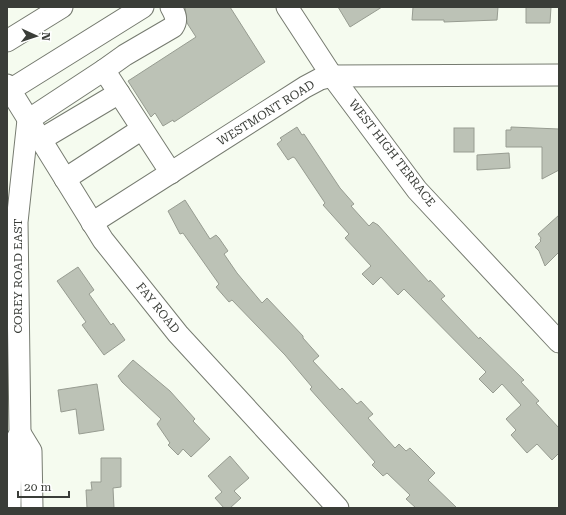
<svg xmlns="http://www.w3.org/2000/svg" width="566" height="515" viewBox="0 0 566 515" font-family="'Roboto Serif',serif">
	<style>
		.building { fill: #bcc2b6; stroke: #979c91 }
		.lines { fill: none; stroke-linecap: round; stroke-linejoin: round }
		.minor-casing { stroke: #767b70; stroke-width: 23 }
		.minor { stroke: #fff; stroke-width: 21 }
		.labels { text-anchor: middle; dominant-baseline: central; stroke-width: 3.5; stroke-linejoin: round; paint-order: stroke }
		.street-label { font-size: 12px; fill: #3a3d38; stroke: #fff }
	</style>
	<rect width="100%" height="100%" fill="#f5fbef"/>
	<!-- building -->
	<g class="building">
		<path d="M185,7h45l35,55 -91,60 -1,-2 -10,6 -8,-13 -4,4 -23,-36 68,-44 -9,-14z"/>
		<path d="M338,7h44l-32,20z"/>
		<path d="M413,7h85l-1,13 -53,2v-2h-32z"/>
		<path d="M526,7h25l-1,16h-24z"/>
		<path d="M297,127l5,8 2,-1 36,54 14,16 -3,2 18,20 4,-4 5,3 51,57 1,-2 15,16 -4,3 38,40 1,-2 2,2 42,41 -3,2 18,19 -3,2 23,25v25l-7,7 -15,-16 -10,9 -16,-18 5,-5 -10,-11 15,-14 -19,-21 -9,9 -14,-14 7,-7 -82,-83 -6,6 -17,-18 -8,8 -11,-11 9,-8 -26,-28 4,-4 -26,-29 2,-2 -30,-45 -2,-1 -5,3 -11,-16 5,-4 -2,-2z"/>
		<path d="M511,127l48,2v41l-17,9v-32h-36v-17h5z"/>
		<rect x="454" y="128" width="20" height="24"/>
		<path d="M509,153l1,15 -33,2v-15z"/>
		<path d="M185,200l25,39 6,-4 3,3 9,13 -4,3 13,19 25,30 5,-5 36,38v2l16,18 -6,5 27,29 2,-2 15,16 4,-3 12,13 -5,4 27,30 4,-4 7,7 4,-3 25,25 -7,7 29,28h-41l-10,-9 4,-4 -23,-22 -4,3 -11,-11 3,-3 -65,-73 2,-2 -27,-32 -53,-55 -3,2 -13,-15 3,-3 -36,-51 -3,1 -12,-23z"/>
		<path d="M559,215v37l-14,14 -6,-15 -4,-4 6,-6 -1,-1 1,-2 -3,-4z"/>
		<path d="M78,267l16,23 -5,4 22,31 2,-2 12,17 -21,15 -22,-30 4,-3 -29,-41z"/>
		<path d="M133,360l37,31 25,28 -2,2 17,18 -19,18 -8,-8 -5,6 -10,-10 2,-2 -13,-19 4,-5 -39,-37 -4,-6z"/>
		<path d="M97,384l7,46 -25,4 -3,-25 -15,3 -3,-22z"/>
		<path d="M230,456l19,22 -15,13 7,7 -11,10h-6l-9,-10 7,-6 -14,-16z"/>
		<path d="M101,458h20v29l-8,1 1,20h-27l-1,-18h6l-1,-8h10z"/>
	</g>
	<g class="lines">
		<defs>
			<g id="minor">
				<path d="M171,7c4,7 7,13 2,20l-48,28 -21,15 67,103"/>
				<path d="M287,7l45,69 85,114 142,152"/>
				<path d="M7,41l55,-34"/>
				<path d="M7,85l96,155 75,94 160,174"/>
				<path d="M10,90l133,-83"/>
				<path d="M40,140l79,-47"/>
				<path d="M65,179l77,-50"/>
				<path d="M92,223l213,-136 15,-8 12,-3 227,-1"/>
				<path d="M20,433l11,18 1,57"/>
				<path d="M10,508l1,-57 9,-18 -3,-211 11,-102 76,-50"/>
			</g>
		</defs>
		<!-- minor casing -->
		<use href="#minor" class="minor-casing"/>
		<!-- minor -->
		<use href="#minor" class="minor"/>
	</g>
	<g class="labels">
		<!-- street labels -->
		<g class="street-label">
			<text transform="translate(266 113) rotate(-32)">WESTMONT ROAD</text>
			<text transform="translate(392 153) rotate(52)">WEST HIGH TERRACE</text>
			<text transform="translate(18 276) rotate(-90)">COREY ROAD EAST</text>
			<text transform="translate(158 308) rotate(51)">FAY ROAD</text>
		</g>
	</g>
	<!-- border -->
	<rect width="566" height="515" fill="none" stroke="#3a3d38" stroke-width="16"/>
	<!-- north arrow -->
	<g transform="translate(36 36) rotate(93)" stroke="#ffffff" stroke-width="3" paint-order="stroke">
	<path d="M0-3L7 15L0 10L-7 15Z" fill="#3a3d38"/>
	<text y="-6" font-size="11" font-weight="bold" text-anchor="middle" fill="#3a3d38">N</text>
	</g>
	<!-- scale -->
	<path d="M18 491v6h51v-6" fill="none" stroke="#3a3d38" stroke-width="2"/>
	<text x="24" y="491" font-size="12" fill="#3a3d38" stroke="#ffffff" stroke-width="3" paint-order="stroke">20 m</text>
</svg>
